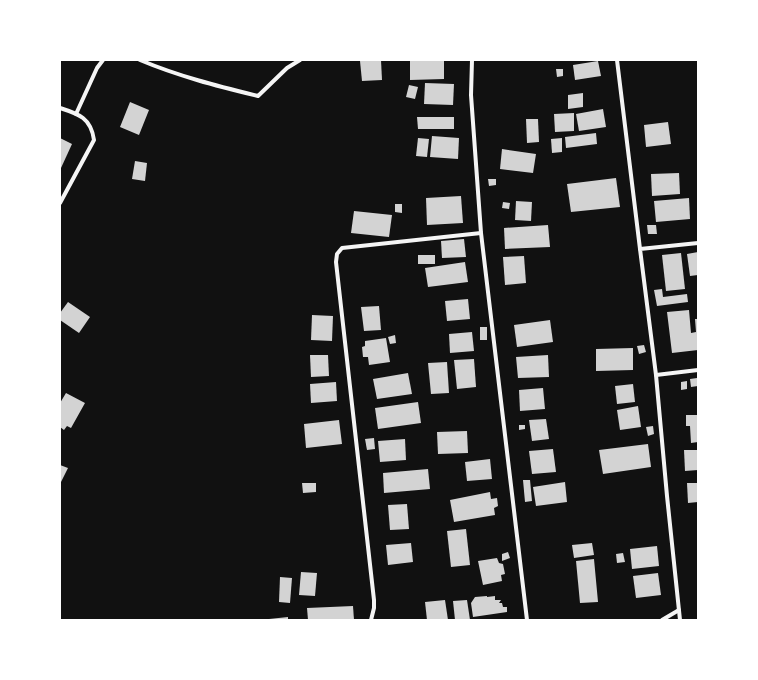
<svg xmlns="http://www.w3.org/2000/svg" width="758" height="680" viewBox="0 0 758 680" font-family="'Sofia Sans Condensed',sans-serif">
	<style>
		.building { fill: #d3d3d3 }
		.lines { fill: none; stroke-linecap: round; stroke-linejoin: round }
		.minor { stroke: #f5f5f5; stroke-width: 4 }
	</style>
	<rect width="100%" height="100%" fill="#111"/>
	<!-- building -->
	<g class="building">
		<path d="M381,60l1,20 -20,1 -2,-20z"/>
		<path d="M410,60h34v19l-34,1z"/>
		<path d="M598,61l3,15 -26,4 -2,-15z"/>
		<path d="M556,69h7v7l-6,1z"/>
		<path d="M425,83l29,1 -1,21 -29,-1z"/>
		<path d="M409,85l9,2 -3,12 -9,-2z"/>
		<path d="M583,93v14l-15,2v-14z"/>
		<path d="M130,102l19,8 -10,25 -19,-8z"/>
		<path d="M603,109l3,18 -27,4 -3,-17z"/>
		<path d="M574,113v18l-19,1 -1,-18z"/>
		<path d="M417,117h37v12h-36z"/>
		<path d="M526,119h12l1,23 -12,1z"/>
		<path d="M668,122l3,22 -25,3 -2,-22z"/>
		<path d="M596,133l1,11 -31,4 -1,-11z"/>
		<path d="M432,136l27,2 -1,21 -28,-2z"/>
		<path d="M60,138l12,6 -11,24 -1,-1z"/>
		<path d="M418,138l11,1 -2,18 -11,-1z"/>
		<path d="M562,138v14l-10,1 -1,-14z"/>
		<path d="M502,149l34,5 -3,19 -33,-4z"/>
		<path d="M135,161l12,2 -2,18 -13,-2z"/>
		<path d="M679,173l1,21 -28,2 -1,-22z"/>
		<path d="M616,178l4,29 -49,5 -4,-28z"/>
		<path d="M488,179h8v6l-7,1z"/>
		<path d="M461,196l2,27 -36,2 -1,-27z"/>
		<path d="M689,198l1,21 -34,3 -2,-21z"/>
		<path d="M516,201l16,1 -1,19 -16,-1z"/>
		<path d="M503,202l7,1 -1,6 -7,-1z"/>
		<path d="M395,204h7v9l-7,-1z"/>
		<path d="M354,211l38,4 -3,22 -38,-4z"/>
		<path d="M548,225l2,22 -45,2 -1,-21z"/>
		<path d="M647,225h9l1,9h-9z"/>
		<path d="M464,239l2,18 -24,1 -1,-17z"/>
		<path d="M698,252v23l-8,1 -3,-22z"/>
		<path d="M681,253l4,36 -19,2 -4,-36z"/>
		<rect x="418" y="255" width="17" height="9"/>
		<path d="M524,256l2,27 -21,2 -2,-28z"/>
		<path d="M465,262l3,20 -40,5 -3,-19z"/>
		<path d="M662,289l1,8 24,-3 1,8 -31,4 -3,-16z"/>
		<path d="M468,299l2,20 -23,2 -2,-20z"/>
		<path d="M68,302l22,15 -11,16 -19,-13v-7z"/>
		<path d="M379,306l2,24 -17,1 -3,-24z"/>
		<path d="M689,310l2,23 5,-1 -1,-13h3v31l-26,3 -5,-41z"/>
		<path d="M312,315l21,1 -1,25 -21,-1z"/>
		<path d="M550,320l3,22 -36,5 -3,-22z"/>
		<rect x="480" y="327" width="7" height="13"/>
		<path d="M472,332l2,19 -24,2 -1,-19z"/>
		<path d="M395,335l1,8 -6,1 -2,-7z"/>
		<path d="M386,338l4,24 -21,3 -1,-8h-5l-1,-10 3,-1v-5z"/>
		<path d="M644,345l2,7 -7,2 -2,-8z"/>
		<path d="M633,348v22l-37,1v-22z"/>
		<path d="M310,355h18l1,21 -18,1z"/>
		<path d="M548,355l1,22 -31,1 -2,-21z"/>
		<path d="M474,359l2,28 -19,2 -3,-29z"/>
		<path d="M447,362l2,31 -18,1 -3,-31z"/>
		<path d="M408,373l4,21 -35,5 -4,-20z"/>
		<path d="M697,378l1,8 -7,1 -1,-8z"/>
		<path d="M687,381v8l-6,1v-8z"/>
		<path d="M336,382l1,19 -26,2 -1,-19z"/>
		<path d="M633,384l2,18 -18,2 -2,-18z"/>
		<path d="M543,388l2,21 -25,2 -1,-21z"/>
		<path d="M66,393l19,10 -14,25 -4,-2 -3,4 -4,-3v-24z"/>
		<path d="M418,402l3,21 -43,6 -3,-21z"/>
		<path d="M638,406l3,21 -21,3 -3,-20z"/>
		<path d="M686,415h12v27l-7,1 -1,-17h-4z"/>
		<path d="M546,419l3,20 -17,2 -3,-21z"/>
		<path d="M339,420l3,24 -36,4 -2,-24z"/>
		<path d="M519,425h6v4l-6,1z"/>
		<path d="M653,426l1,8 -6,2 -2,-9z"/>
		<path d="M467,431l1,22 -30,1 -1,-22z"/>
		<path d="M374,438l1,11 -8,1 -2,-11z"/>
		<path d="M405,439l1,21 -26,2 -2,-21z"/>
		<path d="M648,444l3,23 -48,7 -4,-24z"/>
		<path d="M553,449l3,23 -24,2 -3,-23z"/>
		<path d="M684,450h14v20l-13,1z"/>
		<path d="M490,459l2,20 -25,2 -2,-19z"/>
		<path d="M60,465l8,3 -8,16z"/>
		<path d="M428,469l2,20 -46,4 -1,-20z"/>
		<path d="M523,480h7l2,21 -7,1z"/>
		<path d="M565,482l2,20 -31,4 -3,-19z"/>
		<path d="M302,483h14v9l-13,1z"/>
		<path d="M687,483h11v19l-10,1z"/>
		<path d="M490,492l1,7 6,-1 1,8 -4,2 1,7 -41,7 -4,-22z"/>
		<path d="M407,504l2,25 -19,1 -2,-25z"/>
		<path d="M466,529l4,36 -19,2 -4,-36z"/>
		<path d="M411,543l2,19 -25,3 -2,-20z"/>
		<path d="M592,543l2,12 -20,3 -2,-13z"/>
		<path d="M657,546l2,20 -27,3 -2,-20z"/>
		<path d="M508,552l2,6 -8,3v-7z"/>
		<path d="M623,553l2,9 -8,1 -1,-9z"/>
		<path d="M497,558l2,5 4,1 2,10 -4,1 1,6 -19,4 -5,-24z"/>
		<path d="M594,559l4,43 -18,1 -4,-42z"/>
		<path d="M301,572l16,1 -2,23 -16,-1z"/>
		<path d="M658,573l3,22 -25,3 -3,-22z"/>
		<path d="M280,577l12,1 -2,25 -11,-1z"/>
		<path d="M487,596v1l8,-1v4h6l-2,3h3l1,4h4v5l-34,5 -2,-14 4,-6z"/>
		<path d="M445,600l3,20h-21l-2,-18z"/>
		<path d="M467,600l3,20h-15l-2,-19z"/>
		<path d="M353,606l1,14h-46l-1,-12z"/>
		<path d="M288,617v3h-19v-1z"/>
	</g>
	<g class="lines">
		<!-- minor -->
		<g class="minor">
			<path d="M140,60c38,16 77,26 118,36l29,-28 13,-8"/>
			<path d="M472,60l-1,35 10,138 46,387"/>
			<path d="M617,60l23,189"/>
			<path d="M60,108c19,6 31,10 34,32l-34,63"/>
			<path d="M76,114l21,-46 6,-8"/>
			<path d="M656,375l42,-5"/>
			<path d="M371,620l3,-12v-8l-38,-338 1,-8 5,-6 139,-15"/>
			<path d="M662,620l17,-10"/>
			<path d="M680,620l-13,-124 -11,-121 -16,-126 58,-6"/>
		</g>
	</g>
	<!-- border -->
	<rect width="758" height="680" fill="none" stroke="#ffffff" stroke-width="122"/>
</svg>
